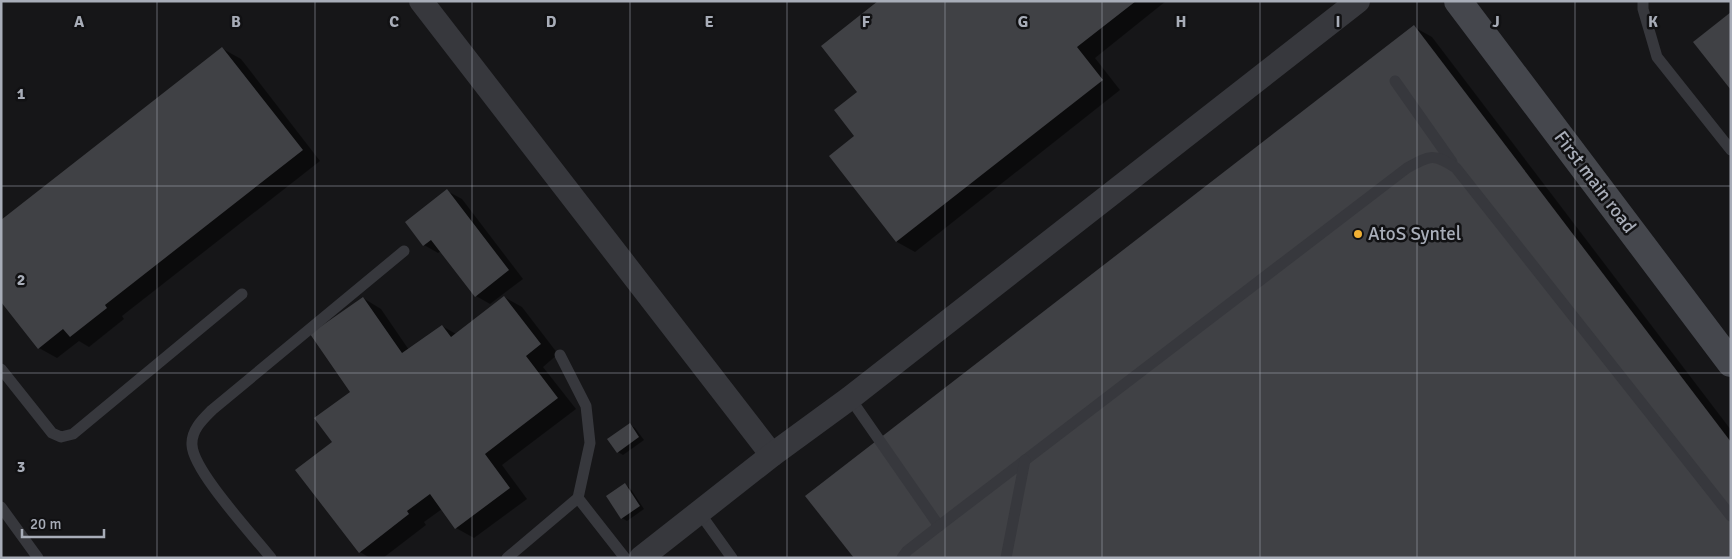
<svg xmlns="http://www.w3.org/2000/svg" width="1732" height="559" viewBox="0 0 1732 559" font-family="Signika,sans-serif">
	<style>
		.shadow { fill: #0007 }
		.building { fill: #404145 }
		.lines { fill: none; stroke-linecap: round; stroke-linejoin: round }
		.lane { stroke: #37383d; stroke-width: 11 }
		.street { stroke: #37383d; stroke-width: 24 }
		.secondary { stroke: #45474d; stroke-width: 28 }
		.grid { fill: none; stroke: #a8adb8; stroke-width: 1; stroke-opacity: 0.55 }
		.poi-dot { fill: #f2b134; stroke: #111113; stroke-width: 2 }
		.labels { text-anchor: middle; dominant-baseline: central; stroke-width: 5; stroke-linejoin: round; paint-order: stroke }
		.street-label { font-size: 19px; fill: #a8adb8; stroke: #111113 }
		.poi-label { font-size: 19px; fill: #a8adb8; stroke: #111113; text-anchor: start }
		.grid-label { font-size: 16px; text-anchor: middle; font-weight: bold; fill: #a8adb8; stroke: #111113; stroke-width: 5; stroke-linejoin: round; paint-order: stroke }
	</style>
	<rect width="100%" height="100%" fill="#161618"/>
	<!-- shadow -->
	<g class="shadow">
		<path d="M880,1h286l-71,57 25,32 -205,162 -18,-10 -67,-86 26,-20 3,-43z"/>
		<path d="M1414,27l18,10 299,393v128z"/>
		<path d="M223,49l18,10 79,102 -198,155 2,3 -35,28 -10,-6 -22,17 -18,-10z"/>
		<path d="M447,191l15,8 61,80 -33,25 -14,-8 -35,-45 -3,2 -14,-8z"/>
		<path d="M504,297l18,10 36,47 -15,13 33,42 -74,56 25,34 -53,39 -18,-10 -14,-19 -18,13 2,3 -43,33h-13l-10,-6 -8,-160 11,-94 18,11 28,41 33,-24 14,8z"/>
		<path d="M630,425l5,3 9,12 -21,15 -5,-3z"/>
		<path d="M625,485l5,3 14,21 -17,12 -5,-3 -15,-21z"/>
	</g>
	<!-- building -->
	<g class="building">
		<path d="M878,1h258l-59,46 26,33 -207,162 -67,-86 25,-20 -20,-26 23,-18 -36,-46z"/>
		<path d="M1731,12v78l-38,-48z"/>
		<path d="M1414,25l317,417v116h-877l-49,-62z"/>
		<path d="M222,47l81,103 -198,155 2,3 -37,29 -7,-8 -25,20 -37,-47v-82z"/>
		<path d="M447,189l62,81 -34,27 -44,-57 -8,6 -18,-24z"/>
		<path d="M504,296l37,48 -15,12 32,42 -73,56 25,34 -55,41 -25,-35 -23,17 2,3 -50,39 -64,-83 37,-28 -18,-24 36,-26 -40,-58 53,-37 39,56 40,-28 9,12z"/>
		<path d="M630,423l9,14 -22,16 -10,-14z"/>
		<path d="M625,483l15,23 -19,13 -15,-23z"/>
	</g>
	<g class="lines">
		<!-- lane -->
		<g class="lane">
			<path d="M1643,1v8l14,48 74,93"/>
			<path d="M1395,81l57,81"/>
			<path d="M560,355l26,51 4,37 -12,55"/>
			<path d="M1,369l51,64 9,4 12,-3 169,-140"/>
			<path d="M850,398l89,128"/>
			<path d="M1,507l37,51"/>
			<path d="M699,512l33,46"/>
			<path d="M271,558c-18,-23 -78,-87 -79,-113 -1,-15 11,-26 20,-35l192,-159"/>
			<path d="M507,558l71,-60 47,60"/>
			<path d="M902,558l5,-7 32,-25 468,-358c23,-13 27,-15 49,0l275,348"/>
			<path d="M1006,558l19,-98"/>
		</g>
		<!-- street -->
		<g class="street">
			<path d="M421,1l351,454"/>
			<path d="M641,558l131,-103 78,-57 508,-397"/>
		</g>
		<!-- secondary -->
		<path class="secondary" d="M1458,1l273,362"/>
	</g>
	<!-- grid -->
	<path class="grid" d="M157,1v557M315,1v557M472,1v557M630,1v557M787,1v557M945,1v557M1102,1v557M1260,1v557M1417,1v557M1575,1v557M1,186h1730M1,373h1730"/>
	<!-- markers -->
	<circle class="poi-dot" cx="1358" cy="234" r="5"/>
	<g class="labels">
		<!-- street labels -->
		<g class="street-label">
			<text transform="translate(1595 182) rotate(53)">First main road</text>
		</g>
		<!-- poi labels -->
		<g class="poi-label">
			<text x="1368" y="234">AtoS Syntel</text>
		</g>
	</g>
	<g class="grid-label">
		<text x="79" y="27">A</text>
		<text x="236" y="27">B</text>
		<text x="394" y="27">C</text>
		<text x="551" y="27">D</text>
		<text x="709" y="27">E</text>
		<text x="866" y="27">F</text>
		<text x="1023" y="27">G</text>
		<text x="1181" y="27">H</text>
		<text x="1338" y="27">I</text>
		<text x="1496" y="27">J</text>
		<text x="1653" y="27">K</text>
		<text x="21" y="99">1</text>
		<text x="21" y="285">2</text>
		<text x="21" y="472">3</text>
	</g>
	<!-- border -->
	<rect width="1732" height="559" fill="none" stroke="#a8adb8" stroke-width="5"/>
	<!-- scale -->
	<path d="M22 529v8h82v-8" fill="none" stroke="#a8adb8" stroke-width="2.5"/>
	<text x="30" y="529" font-size="15" fill="#a8adb8" stroke="#111113" stroke-width="4" paint-order="stroke">20 m</text>
</svg>
